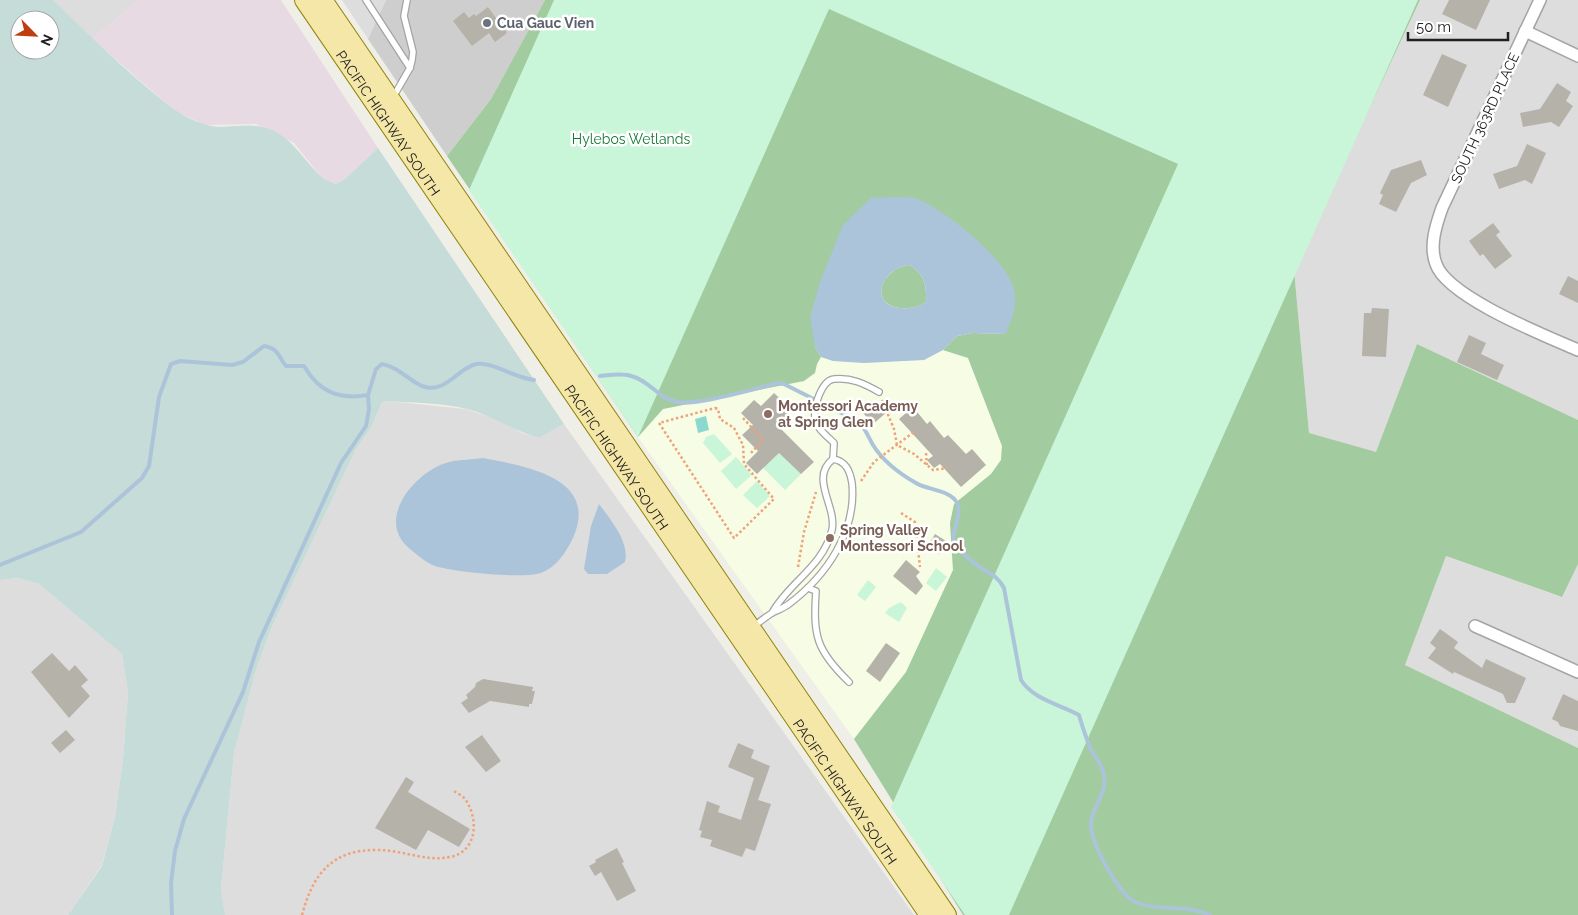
<svg xmlns="http://www.w3.org/2000/svg" width="1578" height="915" viewBox="0 0 1578 915" font-family="Raleway,sans-serif">
	<style>
		.residential { fill: #dedddd }
		.industrial { fill: #e8dae2 }
		.education { fill: #f6fde4 }
		.religious { fill: #cecece }
		.forest { fill: #a2cba0 }
		.wetland { fill: #c6dcd8; fill-rule: evenodd }
		.park { fill: #c9f5d8 }
		.pitch { fill: #8cd8ce }
		.water { fill: #acc4d9; fill-rule: evenodd }
		.lines { fill: none; stroke-linecap: round; stroke-linejoin: round }
		.stream { stroke: #acc4d9; stroke-width: 4 }
		.building { fill: #b5b2aa }
		.lane-casing { stroke: #a4a4a4; stroke-width: 8 }
		.street-casing { stroke: #a4a4a4; stroke-width: 14 }
		.primary-casing { stroke: #8f850d; stroke-width: 20 }
		.path { stroke: #eea37a; stroke-width: 2.5; stroke-dasharray: 2.5 2.5; stroke-linecap: butt }
		.lane { stroke: #fff; stroke-width: 5.5 }
		.street { stroke: #fff; stroke-width: 11 }
		.primary { stroke: #f4e7a8; stroke-width: 18 }
		.worship-dot { fill: #6b7280; stroke: #fff; stroke-width: 2 }
		.education-dot { fill: #8d6e63; stroke: #fff; stroke-width: 2 }
		.labels { text-anchor: middle; dominant-baseline: central; stroke-width: 5; stroke-linejoin: round; paint-order: stroke }
		.worship-label { font-size: 14px; font-weight: bold; fill: #5b616d; stroke: #fff; text-anchor: start }
		.street-label { font-size: 14px; fill: #202020; stroke: #fff }
		.park-label { font-size: 14px; fill: #157736; stroke: #fff }
		.education-label { font-size: 14px; font-weight: bold; fill: #785e54; stroke: #fff; text-anchor: start }
	</style>
	<rect width="100%" height="100%" fill="#f0efe7"/>
	<!-- residential -->
	<g class="residential">
		<path d="M53,0h86l-47,39z"/>
		<path d="M342,0h44l-18,39z"/>
		<path d="M1420,0h158v420l-161,-76 -41,109 -67,-19 -15,-164z"/>
		<path d="M389,401l76,8 34,11 23,13 17,5 25,-14 350,491h-689l-4,-26 13,-136 22,-83 15,-41 85,-180 15,-21 11,-26z"/>
		<path d="M1446,556l115,41 17,-33v184l-173,-83z"/>
		<path d="M18,578l21,6 83,70 6,38 -5,68 -8,56 -13,49 -34,50h-68v-335z"/>
	</g>
	<!-- industrial -->
	<path class="industrial" d="M139,0h142l97,148 -33,31 -9,5 -7,-2 -11,-9 -24,-30 -38,-19 -51,1 -30,-14 -83,-72z"/>
	<!-- education -->
	<path class="education" d="M943,350l25,8 34,88 -1,14 -10,14 -37,30 -4,19 3,47 -47,102 -52,67 -216,-302 25,-28 141,-28 17,-24 12,4 31,2 36,-2 24,-1z"/>
	<!-- religious -->
	<path class="religious" d="M386,0h159l-54,99 -44,57 -79,-117z"/>
	<!-- forest -->
	<g class="forest">
		<path d="M545,0h875l-126,270 15,163 67,19 41,-108 161,76v144l-16,33 -116,-41 -41,109 173,83v167h-615l-109,-176 52,-67 47,-102 -3,-47 4,-19 37,-30 10,-14 1,-14 -34,-88 -25,-8 14,-14 16,-3 32,1 -87,-135 -103,148 6,10 -4,7 -2,9 -11,8 -141,28 -25,28 -191,-281 44,-57z"/>
		<path d="M909,265c15,8 18,20 17,37 -9,8 -37,10 -43,-4 -7,-16 12,-32 26,-33z"/>
	</g>
	<!-- wetland -->
	<path class="wetland" d="M0,0h53c30,29 59,58 91,85 19,16 36,32 60,39 22,8 45,-5 70,7 26,12 38,47 62,53l9,-5 33,-31 186,276 -25,14c-25,-7 -46,-22 -72,-29 -24,-6 -53,-6 -78,-8l-7,1 -11,26 -15,21 -85,180 -15,41 -22,83 -13,136 4,26h-157l34,-49 13,-50 8,-56 5,-68 -6,-38 -83,-70 -21,-6 -18,2zM20,20h30v30h-30z"/>
	<!-- park -->
	<g class="park">
		<path d="M554,0h864l-409,915h-44l-74,-108 287,-643 -349,-155 -191,428 -169,-247z"/>
		<path d="M714,434l18,20 -12,9 -17,-20 3,-6z"/>
		<path d="M777,451l24,23 -16,16 -22,-22 14,-13z"/>
		<path d="M736,457l16,18 -16,14 -15,-18z"/>
		<path d="M757,481l13,15 -13,12 -14,-13z"/>
		<path d="M936,568l11,9 -11,14 -10,-8z"/>
		<path d="M868,580l8,7 -11,14 -8,-6z"/>
		<path d="M901,602l6,6 -8,14 -14,-9 4,-5z"/>
	</g>
	<!-- pitch -->
	<path class="pitch" d="M706,416l3,14 -11,3 -3,-14z"/>
	<!-- water -->
	<g class="water">
		<path d="M871,198c11,0 39,-3 49,2 27,12 88,60 94,90 4,15 -2,31 -9,44l-32,-1 -16,3 -14,14 -19,10 -60,3 -31,-2 -12,-4 -6,-10 -5,-30 10,-35 23,-57zM909,265c15,8 18,20 17,37 -9,8 -38,10 -43,-4 -7,-16 12,-32 26,-33z"/>
		<path d="M483,458c41,8 117,19 90,80 -7,14 -16,29 -32,35 -17,6 -88,-1 -106,-7 -8,-3 -18,-11 -25,-17 -36,-29 5,-78 39,-87 11,-3 24,-2 34,-4z"/>
		<path d="M599,504c11,15 31,38 26,58l-18,12h-19l-4,-5 7,-43z"/>
	</g>
	<g class="lines">
		<!-- stream -->
		<g class="stream">
			<path d="M600,376c10,-1 22,-3 31,0 18,4 28,23 46,26 20,4 79,-14 101,-19l6,1 75,38c7,8 9,14 14,23 10,16 27,29 43,38 11,7 35,7 41,20 5,11 -4,26 -4,38 6,9 15,18 25,25 11,7 20,10 26,22l17,92c13,20 38,24 58,35 3,11 7,22 11,33 5,9 12,16 14,27 3,19 -10,29 -13,47 -4,16 29,74 44,80 24,10 52,2 75,13"/>
			<path d="M0,565l81,-33 61,-54 7,-12 10,-69 12,-33 9,-3 52,4 11,-3 21,-16c14,2 14,10 22,20h18c15,26 35,34 64,29l8,-26 6,-5c18,3 30,20 43,23 22,5 32,-18 51,-23 16,-3 38,14 58,16"/>
			<path d="M172,915l-1,-32 4,-32 9,-32 59,-127 16,-50 82,-179 25,-37 3,-17 -1,-14"/>
		</g>
	</g>
	<!-- building -->
	<g class="building">
		<path d="M1449,0h41l-14,30 -34,-16z"/>
		<path d="M488,7l19,26 -12,9 -6,-9 -17,13 -19,-25 11,-9 5,6 5,-4 2,2z"/>
		<path d="M1442,54l25,11 -19,42 -25,-12z"/>
		<path d="M1557,83l14,9 -5,9 7,5 -14,21 -8,-5 -28,5 -3,-14 20,-4z"/>
		<path d="M1527,144l19,9 -14,31 -7,-4 -26,9 -6,-15 24,-8z"/>
		<path d="M1421,160l6,15 -16,8 -15,29 -17,-8 4,-9 -3,-2 11,-23z"/>
		<path d="M1493,223l7,9 -4,3 16,21 -17,13 -12,-15 -3,2 -11,-15z"/>
		<path d="M1568,276l10,5v22l-19,-9z"/>
		<path d="M1372,308l17,1 -3,48 -24,-1 2,-43h7z"/>
		<path d="M1469,335l17,8 -5,11 23,11 -7,15 -40,-18z"/>
		<path d="M774,393l18,17 -15,15 37,37 -13,12 -22,-21 -22,21 -11,-11 12,-12 -16,-16 11,-10 -12,-12 13,-13 7,6z"/>
		<path d="M877,401l10,11 -14,12 -10,-11z"/>
		<path d="M913,407l14,17 3,-3 14,17 4,-3 18,19 6,-5 14,16 -25,22 -21,-23 -6,4 -7,-8 6,-4 -34,-37z"/>
		<path d="M935,534l11,7 -7,13 -12,-7z"/>
		<path d="M906,560l14,12 -4,4 7,10 -7,9 -23,-19z"/>
		<path d="M1440,629l18,13 -4,6 28,20 4,-9 40,19 -11,25h-8l-4,-9 -49,-22 -1,2 -25,-16 8,-10 -6,-5z"/>
		<path d="M886,643l14,10 -20,29 -14,-11z"/>
		<path d="M52,653l17,18 6,-6 13,15 -7,6 9,10 -21,22 -38,-46z"/>
		<path d="M483,679l50,8 -1,4h3l-3,13h-3v3l-39,-6 -21,12 -8,-10 7,-5 -2,-3 9,-8 1,-4z"/>
		<path d="M1563,694l15,7v30l-18,-5 -2,-4 -6,-3z"/>
		<path d="M66,730l9,10 -15,13 -9,-10z"/>
		<path d="M482,735l19,26 -15,11 -21,-25z"/>
		<path d="M738,743l16,7 -3,8 19,8 -12,34 13,4 -16,47 -9,-3 -4,9 -32,-11 2,-6 -12,-3 2,-6 -3,-1 8,-29 13,5 -2,6 23,8 13,-42 -26,-11z"/>
		<path d="M406,777l8,5 -6,10 62,37 -11,18 -31,-17 -12,20 -41,-22z"/>
		<path d="M617,848l7,14 -2,1 14,28 -19,10 -16,-29 -6,4 -6,-10 7,-4 -1,-2z"/>
	</g>
	<g class="lines">
		<defs>
			<g id="lane">
				<path d="M366,0l44,68"/>
				<path d="M392,99l18,-31 2,-8 1,-8 -9,-36 3,-16"/>
				<path d="M833,459l1,-16c-7,-7 -18,-15 -19,-25 -2,-11 7,-38 19,-39 17,-2 31,5 45,13"/>
				<path d="M808,588l8,3c-3,45 0,59 33,91"/>
				<path d="M753,627c6,-5 13,-10 19,-14 6,-3 12,-5 17,-9 37,-28 68,-72 63,-121 -2,-12 -6,-22 -19,-24 -24,19 4,47 -1,71 -9,37 -43,52 -60,83"/>
			</g>
			<g id="street">
				<path d="M1540,0l-98,208c-6,17 -13,38 -6,56 11,33 110,72 142,86"/>
				<path d="M1525,31l53,25"/>
				<path d="M1475,626l103,46"/>
			</g>
			<g id="primary">
				<path id="s1" d="M304,0l625,915"/>
				<path d="M323,0l624,915"/>
			</g>
		</defs>
		<!-- lane casing -->
		<use href="#lane" class="lane-casing"/>
		<!-- street casing -->
		<use href="#street" class="street-casing"/>
		<!-- primary casing -->
		<use href="#primary" class="primary-casing"/>
		<!-- path -->
		<g class="path">
			<path d="M882,400l12,29 3,16 17,9 19,16 15,-2"/>
			<path d="M715,408l3,1 2,10 14,9 9,17 1,19 30,35 -40,39 -75,-115z"/>
			<path d="M743,418l20,22 -12,13"/>
			<path d="M926,453l1,12"/>
			<path d="M861,481l13,-19 40,-30"/>
			<path d="M901,513l14,9 5,45"/>
			<path d="M798,567l6,-35 12,-40"/>
			<path d="M302,915c11,-41 30,-66 76,-65 24,0 48,12 72,7 26,-5 29,-35 17,-55 -2,-5 -10,-9 -15,-12"/>
		</g>
		<!-- lane -->
		<use href="#lane" class="lane"/>
		<!-- street -->
		<use href="#street" class="street"/>
		<!-- primary -->
		<use href="#primary" class="primary"/>
	</g>
	<!-- markers -->
	<circle class="worship-dot" cx="487" cy="23" r="5"/>
	<g class="education-dot">
		<circle cx="768" cy="414" r="5"/>
		<circle cx="830" cy="538" r="5"/>
	</g>
	<g class="labels">
		<!-- worship labels -->
		<g class="worship-label">
			<text x="497" y="23">Cua Gauc Vien</text>
		</g>
		<!-- street labels -->
		<g class="street-label">
			<text transform="translate(1485 118) rotate(-65)">SOUTH 363RD PLACE</text>
			<text stroke="none"><textPath href="#s1" startOffset="149">PACIFIC HIGHWAY SOUTH</textPath></text>
			<text stroke="none"><textPath href="#s1" startOffset="554">PACIFIC HIGHWAY SOUTH</textPath></text>
			<text stroke="none"><textPath href="#s1" startOffset="959">PACIFIC HIGHWAY SOUTH</textPath></text>
		</g>
		<!-- park labels -->
		<g class="park-label">
			<text x="631" y="139">Hylebos Wetlands</text>
		</g>
		<!-- education labels -->
		<g class="education-label">
			<text x="778" y="406">Montessori Academy<tspan x="778" dy="16">at Spring Glen</tspan></text>
			<text x="840" y="530">Spring Valley<tspan x="840" dy="16">Montessori School</tspan></text>
		</g>
	</g>
	<!-- north arrow -->
	<g transform="translate(35 35) rotate(114)"><circle r="24" fill="#ffffff" stroke="#a6a6a6"/>
	<path d="M0-4L9 19L0 12L-9 19Z" fill="#bf3d11"/>
	<text y="-8" font-size="14" font-weight="bold" text-anchor="middle" fill="#202020">N</text>
	</g>
	<!-- scale -->
	<path d="M1408 32v8h100v-8" fill="none" stroke="#202020" stroke-width="2.5"/>
	<text x="1416" y="32" font-size="15" fill="#202020" stroke="#ffffff" stroke-width="4" paint-order="stroke">50 m</text>
</svg>
